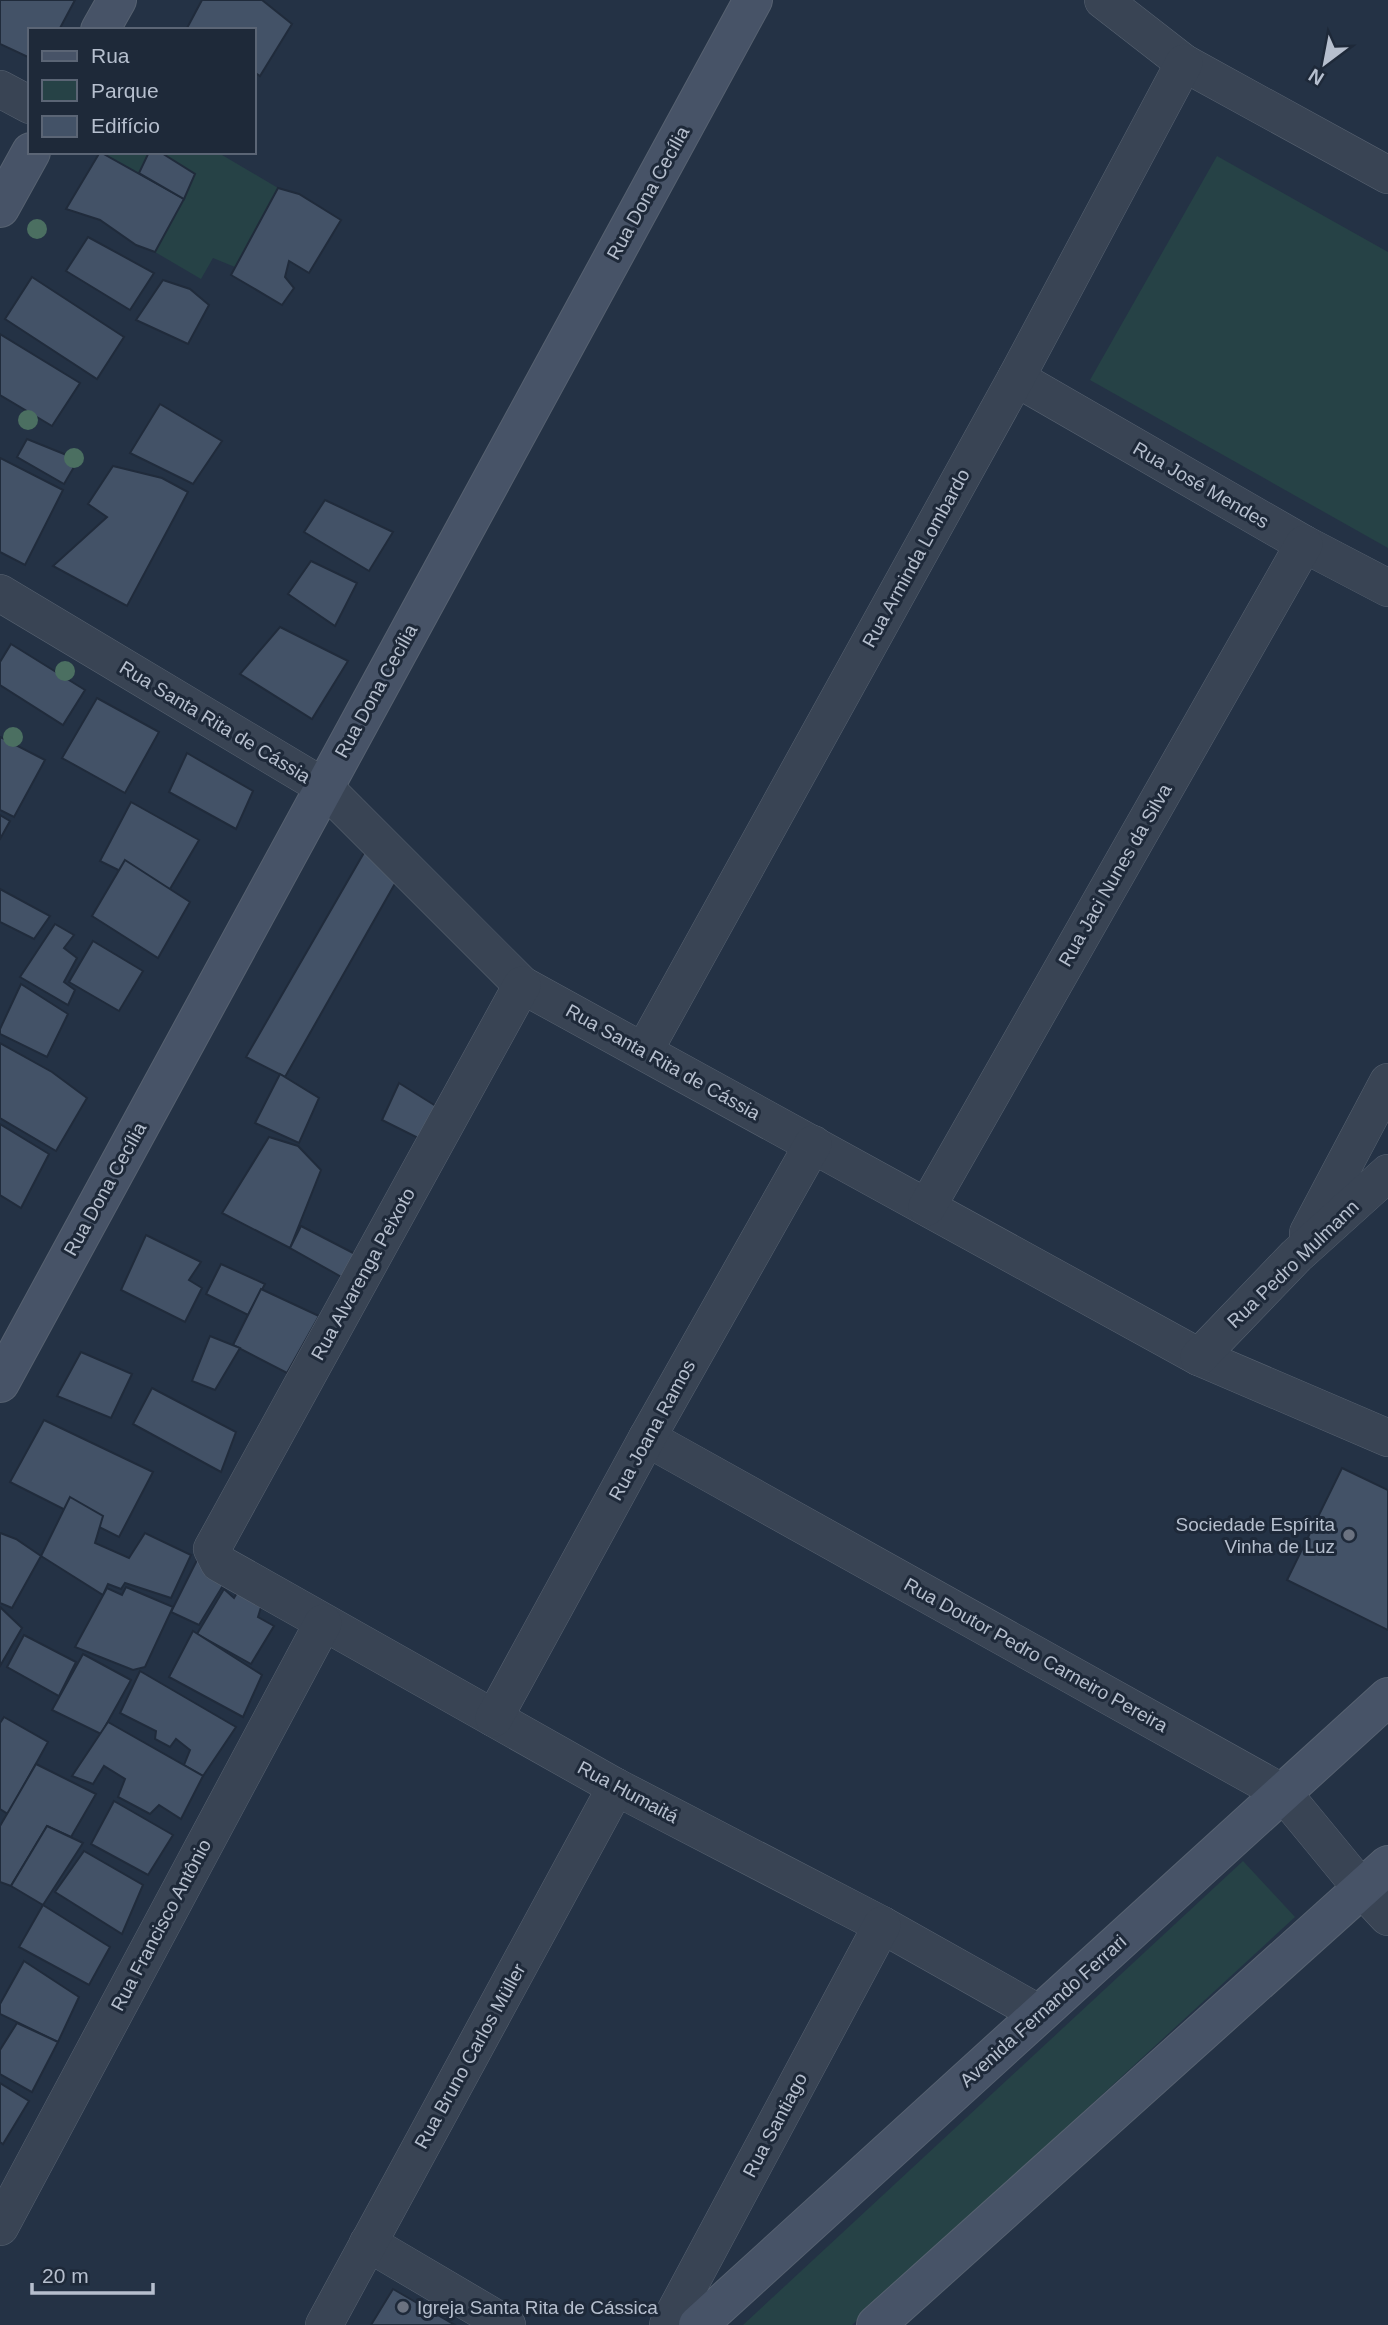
<svg xmlns="http://www.w3.org/2000/svg" width="1388" height="2325" viewBox="0 0 1388 2325" font-family="Helvetica,sans-serif">
	<style>
		.green { fill: #264246 }
		.building { fill: #435267; stroke: #202b3b; stroke-width: 2 }
		.lines { fill: none; stroke-linecap: round; stroke-linejoin: round }
		.street-casing { stroke: #576271; stroke-width: 38 }
		.secondary-casing { stroke: #576271; stroke-width: 40 }
		.street { stroke: #394454; stroke-width: 37 }
		.secondary { stroke: #475367; stroke-width: 38 }
		.tree { fill: #4b6f61 }
		.worship-dot { fill: #6b7280; stroke: #1e2939; stroke-width: 2.5 }
		.labels { text-anchor: middle; dominant-baseline: central; stroke-width: 6; stroke-linejoin: round; paint-order: stroke }
		.street-label { font-size: 19px; fill: #b6bfce; stroke: #1e2939 }
		.poi-label { font-size: 19px; fill: #b6bfce; stroke: #1e2939; text-anchor: end }
	</style>
	<rect width="100%" height="100%" fill="#243245"/>
	<!-- green -->
	<g class="green">
		<path d="M102,152h47l-10,21z"/>
		<path d="M160,152h57l61,36 -43,79 -22,-9 -12,21 -46,-27 40,-77z"/>
		<path d="M1217,156l171,96v296l-298,-168z"/>
		<path d="M1243,1861l52,56 -443,408h-109z"/>
	</g>
	<!-- building -->
	<g class="building">
		<path d="M0,0h75l-16,30h-29v28l-30,-14z"/>
		<path d="M202,0h60l30,24 -32,52 -6,-4v-42h-68z"/>
		<path d="M100,152l84,47 -29,53 -19,-7 -36,-25 -34,-11z"/>
		<path d="M149,152h11l35,22 -11,25 -45,-26z"/>
		<path d="M278,188l21,6 42,26 -32,53 -20,-12 -4,16 9,11 -12,17 -51,-30z"/>
		<path d="M88,237l66,36 -24,37 -64,-39z"/>
		<path d="M32,277l92,60 -27,42 -92,-60z"/>
		<path d="M163,280l27,9 19,16 -21,39 -52,-24z"/>
		<path d="M0,334l80,49 -28,43 -52,-31z"/>
		<path d="M160,404l62,37 -29,43 -63,-31z"/>
		<path d="M27,439l47,19v9l-10,17 -47,-27z"/>
		<path d="M0,458l63,32 -38,75 -25,-13z"/>
		<path d="M113,466l49,12 26,14 -61,114 -74,-40 54,-49 -19,-13z"/>
		<path d="M325,500l68,32 -24,39 -65,-39z"/>
		<path d="M311,561l46,22 -22,43 -47,-32z"/>
		<path d="M280,627l68,34 -36,58 -72,-45z"/>
		<path d="M11,644l74,46 -22,35 -63,-40v-23z"/>
		<path d="M97,698l62,34 -34,61 -63,-35z"/>
		<path d="M0,737l45,23 -31,57 -14,-7z"/>
		<path d="M187,753l66,38 -17,38 -67,-37z"/>
		<path d="M131,802l68,38 -32,54 -67,-33z"/>
		<path d="M0,815l10,6 -10,18z"/>
		<path d="M365,851l36,22 -116,204 -39,-20z"/>
		<path d="M125,860l65,42 -32,56 -66,-42z"/>
		<path d="M0,889l50,27 -16,23 -34,-17z"/>
		<path d="M55,924l19,11 -10,13 13,10 -13,24 11,8 -7,15 -48,-28z"/>
		<path d="M93,941l50,30 -24,40 -50,-29z"/>
		<path d="M21,984l47,30 -21,43 -47,-23v-5z"/>
		<path d="M0,1043l52,29 35,26 -31,53 -56,-33z"/>
		<path d="M280,1074l39,24 -20,45 -44,-20z"/>
		<path d="M399,1083l40,25 -17,32 -40,-20z"/>
		<path d="M0,1124l49,30 -28,54 -21,-13z"/>
		<path d="M269,1137l29,9 23,24 -31,78 -68,-35z"/>
		<path d="M301,1226l58,30 -14,23 -55,-31z"/>
		<path d="M146,1235l55,27 -12,18 13,8 -17,34 -64,-32z"/>
		<path d="M221,1264l44,20 -17,31 -42,-21z"/>
		<path d="M261,1289l58,27 -32,57 -54,-28z"/>
		<path d="M210,1336l30,12 -25,42 -23,-9z"/>
		<path d="M81,1352l51,22 -21,44 -54,-22z"/>
		<path d="M152,1388l84,44 -15,40 -88,-48z"/>
		<path d="M44,1420l109,52 -34,65 -109,-55z"/>
		<path d="M1342,1468l46,22v140l-101,-50z"/>
		<path d="M70,1497l33,19 -8,27 34,15 16,-25 46,22 -20,43 -46,-15 -4,6 -13,-5 -5,11 -62,-39z"/>
		<path d="M0,1533l16,6 25,17 -29,52 -12,-5z"/>
		<path d="M197,1560l33,14 -31,51 -28,-13z"/>
		<path d="M126,1587l47,20 -28,60 -12,3 -58,-23 32,-59 15,7z"/>
		<path d="M224,1589l10,9 4,-7 24,13 -4,13 16,9 -23,38 -54,-30z"/>
		<path d="M0,1607l22,21 -22,38z"/>
		<path d="M193,1631l69,44 -19,42 -74,-40z"/>
		<path d="M24,1635l52,27 -17,34 -52,-29z"/>
		<path d="M83,1654l48,26 -30,54 -49,-24z"/>
		<path d="M140,1671l96,56 -33,49 -19,-11 6,-15 -14,-11 -6,8 -15,-8 1,-8 -36,-18z"/>
		<path d="M4,1717l44,25 -40,72 -8,-5v-86z"/>
		<path d="M108,1722l95,54 -22,43 -22,-14 -9,9 -32,-17 7,-18 -21,-13 -11,18 -21,-8z"/>
		<path d="M36,1764l60,30 -25,43 -24,-11 -36,60 -11,-4v-56z"/>
		<path d="M114,1801l59,34 -25,40 -57,-31z"/>
		<path d="M47,1826l36,17 -40,62 -32,-19z"/>
		<path d="M84,1851l59,34 -21,49 -67,-42z"/>
		<path d="M43,1905l67,42 -21,38 -70,-38z"/>
		<path d="M24,1961l55,36 -21,45 -58,-28v-10z"/>
		<path d="M17,2023l41,19 -26,50 -32,-18v-24z"/>
		<path d="M0,2083l29,18 -26,43 -3,-2z"/>
		<path d="M393,2289l62,36h-84z"/>
	</g>
	<g class="lines">
		<defs>
			<g id="street">
				<path d="M1103,0l81,63 204,112"/>
				<path d="M0,89l30,16"/>
				<path d="M1016,378l288,166 84,44"/>
				<path d="M0,593l324,194 198,198 677,372 189,81"/>
				<path d="M522,985l-310,564 7,14 397,224 266,138 158,89"/>
				<path d="M644,1051l372,-673 168,-315"/>
				<path d="M927,1207l377,-663"/>
				<path d="M1308,1233l80,-151"/>
				<path d="M1199,1357l97,-101 92,-83"/>
				<path d="M647,1438l636,355 79,96 26,28"/>
				<path d="M494,1718l153,-280 166,-294"/>
				<path d="M0,2227l323,-604"/>
				<path d="M368,2243l139,82"/>
				<path d="M324,2325l292,-538"/>
				<path d="M668,2325l214,-400"/>
			</g>
			<g id="secondary">
				<path d="M100,30l17,-30"/>
				<path d="M0,208l31,-56"/>
				<path d="M0,1383l753,-1383"/>
				<path d="M698,2325l690,-628"/>
				<path d="M876,2325l512,-460"/>
			</g>
		</defs>
		<!-- street casing -->
		<use href="#street" class="street-casing"/>
		<!-- secondary casing -->
		<use href="#secondary" class="secondary-casing"/>
		<!-- street -->
		<use href="#street" class="street"/>
		<!-- secondary -->
		<use href="#secondary" class="secondary"/>
	</g>
	<!-- trees -->
	<g class="tree">
		<circle cx="37" cy="229" r="10"/>
		<circle cx="28" cy="420" r="10"/>
		<circle cx="74" cy="458" r="10"/>
		<circle cx="65" cy="671" r="10"/>
		<circle cx="13" cy="737" r="10"/>
	</g>
	<!-- markers -->
	<g class="worship-dot">
		<circle cx="1349" cy="1535" r="7"/>
		<circle cx="403" cy="2307" r="7"/>
	</g>
	<g class="labels">
		<!-- street labels -->
		<g class="street-label">
			<text transform="translate(648 193) rotate(-61)">Rua Dona Cecília</text>
			<text transform="translate(1201 485) rotate(30)">Rua José Mendes</text>
			<text transform="translate(916 558) rotate(-61)">Rua Arminda Lombardo</text>
			<text transform="translate(376 691) rotate(-61)">Rua Dona Cecília</text>
			<text transform="translate(215 722) rotate(31)">Rua Santa Rita de Cássia</text>
			<text transform="translate(1115 875) rotate(-60)">Rua Jaci Nunes da Silva</text>
			<text transform="translate(663 1062) rotate(29)">Rua Santa Rita de Cássia</text>
			<text transform="translate(105 1189) rotate(-61)">Rua Dona Cecília</text>
			<text transform="translate(1293 1264) rotate(-44)">Rua Pedro Mulmann</text>
			<text transform="translate(363 1274) rotate(-61)">Rua Alvarenga Peixoto</text>
			<text transform="translate(652 1430) rotate(-61)">Rua Joana Ramos</text>
			<text transform="translate(1036 1655) rotate(29)">Rua Doutor Pedro Carneiro Pereira</text>
			<text transform="translate(628 1792) rotate(28)">Rua Humaitá</text>
			<text transform="translate(161 1925) rotate(-62)">Rua Francisco Antônio</text>
			<text transform="translate(1043 2011) rotate(-42)">Avenida Fernando Ferrari</text>
			<text transform="translate(470 2056) rotate(-61)">Rua Bruno Carlos Müller</text>
			<text transform="translate(775 2125) rotate(-62)">Rua Santiago</text>
		</g>
		<!-- poi labels -->
		<g class="poi-label">
			<text x="1335" y="1524">Sociedade Espírita<tspan x="1335" dy="22">Vinha de Luz</tspan></text>
			<text x="417" y="2307" text-anchor="start">Igreja Santa Rita de Cássica</text>
		</g>
	</g>
	<!-- legend -->
	<rect x="28" y="28" width="228" height="126" fill="#1e2939" stroke="#5b6575" stroke-width="2"/>
	<rect x="42" y="51" width="35" height="10" fill="#475367" stroke="#5b6575" stroke-width="2"/>
	<text x="91" y="63" font-size="21" fill="#b6bfce">Rua</text>
	<rect x="42" y="80" width="35" height="21" fill="#264246" stroke="#5b6575" stroke-width="2"/>
	<text x="91" y="98" font-size="21" fill="#b6bfce">Parque</text>
	<rect x="42" y="116" width="35" height="21" fill="#435267" stroke="#5b6575" stroke-width="2"/>
	<text x="91" y="133" font-size="21" fill="#b6bfce">Edifício</text>
	<!-- north arrow -->
	<g transform="translate(1325 63) rotate(212)" stroke="#1e2939" stroke-width="5" paint-order="stroke">
	<path d="M0-5L12 26L0 18L-12 26Z" fill="#b6bfce"/>
	<text y="-10" font-size="19" font-weight="bold" text-anchor="middle" fill="#b6bfce">N</text>
	</g>
	<!-- scale -->
	<path d="M32 2283v10h121v-10" fill="none" stroke="#b6bfce" stroke-width="3.5"/>
	<text x="42" y="2283" font-size="21" fill="#b6bfce" stroke="#1e2939" stroke-width="5" paint-order="stroke">20 m</text>
</svg>
